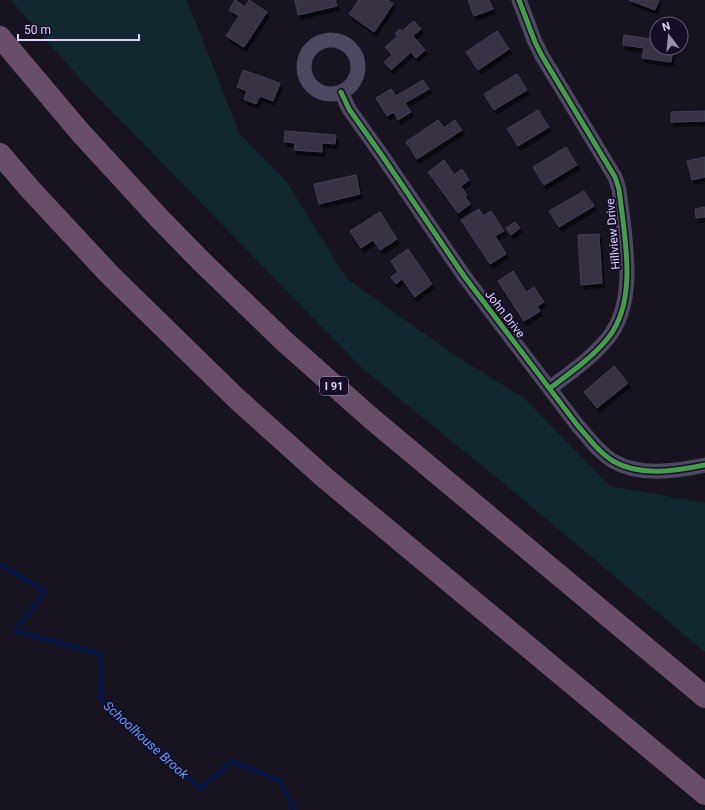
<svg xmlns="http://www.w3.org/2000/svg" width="705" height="810" viewBox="0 0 705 810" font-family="Roboto,sans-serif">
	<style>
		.green { fill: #11292e }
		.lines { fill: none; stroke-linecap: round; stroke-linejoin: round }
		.stream { stroke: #081442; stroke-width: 5 }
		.building { fill: #373143; stroke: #453e55; filter: url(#shadow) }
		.street { stroke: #4d4761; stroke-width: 15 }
		.highway { stroke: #684f67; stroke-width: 22 }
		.cycleway-casing { stroke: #150e26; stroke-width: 8 }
		.cycleway { stroke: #469c4c; stroke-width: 5 }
		.labels { text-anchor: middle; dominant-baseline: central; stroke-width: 4; stroke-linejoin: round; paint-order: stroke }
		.shield { fill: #150e26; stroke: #a297be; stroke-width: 1 }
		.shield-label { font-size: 11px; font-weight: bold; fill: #ded2ff }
		.street-label { font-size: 12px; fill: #ded2ff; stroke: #150e26 }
		.water-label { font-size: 13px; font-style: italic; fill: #609dff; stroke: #150e26 }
	</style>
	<defs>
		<filter id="shadow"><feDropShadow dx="2.5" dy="4.5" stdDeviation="0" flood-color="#0009"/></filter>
	</defs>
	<rect width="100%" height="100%" fill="#171420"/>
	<!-- green -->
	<path class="green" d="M11,0h176l52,133 47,48 61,98 112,79 65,40 86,88 95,17v149l-203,-170 -139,-113 -278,-285z"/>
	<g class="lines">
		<!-- stream -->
		<path class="stream" d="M0,565l45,26 -30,40 86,23v45l100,90 31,-28 48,20 14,29"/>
	</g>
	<!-- building -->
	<g class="building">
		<path d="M235,0l10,7 4,-7 18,12 -23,35 -18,-11 13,-20 -10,-6z"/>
		<path d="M295,0h40l2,6 -39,9z"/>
		<path d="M359,0h9l2,1 1,-1h17l5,4 -19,28 -25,-18z"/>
		<path d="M468,0h21l4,9 -19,7z"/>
		<path d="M629,0h30l-4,10z"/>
		<path d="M414,21l7,8 -8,7 12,14 -9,8 -5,-6 -20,18 -7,-8 8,-7 -7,-8 13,-11 -3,-2 5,-5 2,2z"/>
		<path d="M497,31l12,18 -31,21 -12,-18z"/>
		<path d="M624,35l33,5v8h16l-2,14 -29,-4 2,-10 -21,-3z"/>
		<path d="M243,70l37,13 -7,18 -13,-5 -4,8 -12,-5 3,-8 -10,-4z"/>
		<path d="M517,74l10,16 -33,20 -10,-16z"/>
		<path d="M423,80l6,9 -24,14 6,9 -13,8 -4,-8 -7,4 -11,-18 15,-9 5,7z"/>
		<path d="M538,110l11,17 -31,19 -11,-17z"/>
		<path d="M705,111v10l-34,1v-10z"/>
		<path d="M438,120l6,8 11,-8 7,10 -45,29 -11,-17z"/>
		<path d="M285,131l51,4 -1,9 -13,-1v9l-28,-2 1,-7 -11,-1z"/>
		<path d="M566,147l11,18 -33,20 -11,-18z"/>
		<path d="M705,157v20l-13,3 -5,-19z"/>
		<path d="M444,160l10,15 8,-6 7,11 -8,6 6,9 -2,1 5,8 -12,9 -30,-41z"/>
		<path d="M356,175l4,19 -41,10 -5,-20z"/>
		<path d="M584,191l10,15 -35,21 -10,-16z"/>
		<path d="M705,207v10l-9,1 -1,-9z"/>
		<path d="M479,209l4,7 8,-5 13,20 -9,5 11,18 -16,10 -29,-44z"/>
		<path d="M380,212l17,27 -17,11 -7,-10 -12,8 -11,-17z"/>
		<path d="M515,222l5,6 -9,7 -5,-7z"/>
		<path d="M599,234l3,49 -21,2 -3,-50z"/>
		<path d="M408,249l24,35 -17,13 -13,-18 -6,5 -5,-7 7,-5 -7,-11z"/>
		<path d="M513,271l13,21 8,-5 10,15 -7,4 3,5 -16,10 -26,-40z"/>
		<path d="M614,366l14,17 -31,25 -13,-16z"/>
	</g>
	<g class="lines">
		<!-- street -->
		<g class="street">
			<path d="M519,0l16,42 7,14 73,121 4,12c5,45 20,111 -11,149 -16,20 -38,35 -58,50"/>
			<circle cx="331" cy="67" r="27"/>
			<path d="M341,92l8,17 34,48 81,119 114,150c11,12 21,27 35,35 27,16 63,10 92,4"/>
		</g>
		<!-- highway -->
		<g class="highway">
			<path d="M0,37l80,95 79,86 41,42 84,81 88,78 333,278"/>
			<path d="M0,154l29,34 81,87 126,123 89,80 380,316"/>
		</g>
		<defs>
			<g id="cycleway">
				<path d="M519,0l16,42 7,14 73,121 4,12c5,45 20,111 -11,149 -16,20 -38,35 -58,50"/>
				<path d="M341,92l8,17 34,48 81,119 114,150c11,12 21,27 35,35 27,16 63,10 92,4"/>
			</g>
		</defs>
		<!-- cycleway casing -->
		<use href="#cycleway" class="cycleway-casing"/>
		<!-- cycleway -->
		<use href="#cycleway" class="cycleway"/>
	</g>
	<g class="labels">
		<!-- shield labels -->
		<rect class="shield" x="320" y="377" width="28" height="18" rx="3"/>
		<g class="shield-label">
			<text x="334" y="386">I 91</text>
		</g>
		<!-- street labels -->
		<g class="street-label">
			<text transform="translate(613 234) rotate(-95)">Hillview Drive</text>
			<text transform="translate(505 314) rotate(52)">John Drive</text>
		</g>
		<!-- water labels -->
		<g class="water-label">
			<text transform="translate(146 740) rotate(42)">Schoolhouse Brook</text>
		</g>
	</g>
	<!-- north arrow -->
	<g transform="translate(669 36) rotate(344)"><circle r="19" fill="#150e26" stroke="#655c7d"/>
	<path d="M0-3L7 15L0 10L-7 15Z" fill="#9890b1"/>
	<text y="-6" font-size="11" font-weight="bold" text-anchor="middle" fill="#ded2ff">N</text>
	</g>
	<!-- scale -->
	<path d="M18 34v6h121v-6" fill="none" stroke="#ded2ff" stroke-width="2"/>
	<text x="24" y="34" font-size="12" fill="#ded2ff" stroke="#150e26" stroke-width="3" paint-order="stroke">50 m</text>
</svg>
